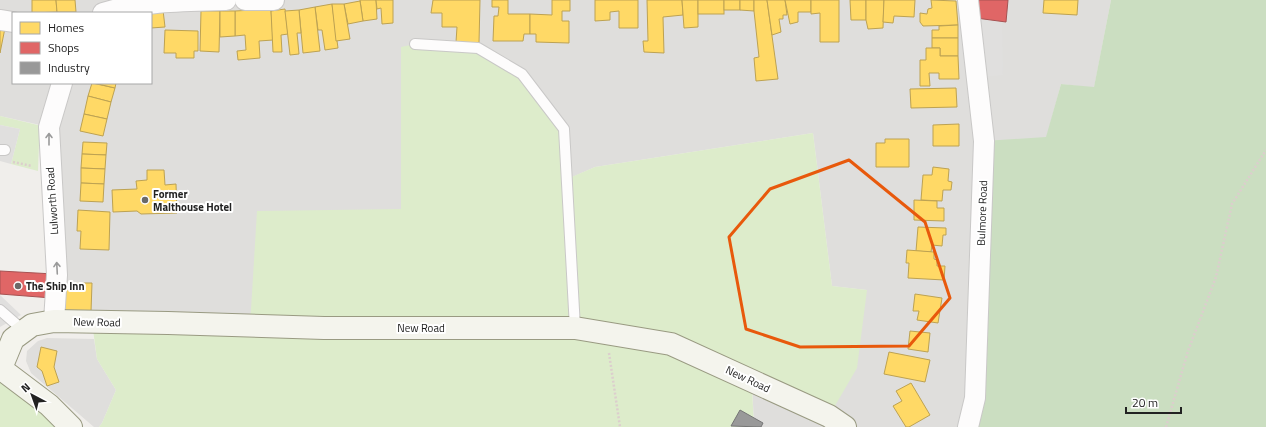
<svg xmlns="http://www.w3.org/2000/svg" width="1266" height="427" viewBox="0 0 1266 427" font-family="'Titillium Web',sans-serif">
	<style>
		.residential { fill: #dfdedc; fill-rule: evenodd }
		.grass { fill: #ddeccb }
		.forest { fill: #cbdec1 }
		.parking { fill: #e0dfde }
		.homes { fill: #ffd966; stroke: #bda252 }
		.shops { fill: #e06666; stroke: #a75252 }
		.industry { fill: #999; stroke: #757575 }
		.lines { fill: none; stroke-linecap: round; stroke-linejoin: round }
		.lane-casing { stroke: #c9c8c7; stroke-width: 12 }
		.street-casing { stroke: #c9c8c7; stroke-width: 22 }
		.secondary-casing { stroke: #999a82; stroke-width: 24 }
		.path { stroke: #dccecd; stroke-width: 2.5; stroke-dasharray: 2 2; stroke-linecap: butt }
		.lane { stroke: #fdfcfc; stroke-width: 10 }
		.street { stroke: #fdfcfc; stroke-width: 20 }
		.secondary { stroke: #f4f4ed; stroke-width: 22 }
		.oneway { stroke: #9a9a9a }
		.marked { fill: none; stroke: #e8590c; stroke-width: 3; stroke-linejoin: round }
		.poi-dot { fill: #6a6968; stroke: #fff; stroke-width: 1.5 }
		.labels { text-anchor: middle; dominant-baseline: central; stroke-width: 4; stroke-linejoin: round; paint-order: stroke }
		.poi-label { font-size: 11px; font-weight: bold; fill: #222; stroke: #fff; text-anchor: start }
		.street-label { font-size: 11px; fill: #222; stroke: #fff }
	</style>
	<rect width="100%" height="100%" fill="#f0eeeb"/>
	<!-- residential -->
	<g class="residential">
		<path d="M0,0h1111l-17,88 -33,-4 -93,343h-214l-2,-46 115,-91 -35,-4 -19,-153 -218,34 -95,42 -250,117 -196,-5 -5,-194 -49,-11zM13,13h138v70h-138z"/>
		<path d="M47,338l47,1 3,20 19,31 -14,33 -3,4h-5l-63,-54 -5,-12 1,-10 11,-10z"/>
	</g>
	<!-- grass -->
	<g class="grass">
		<path d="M415,44l63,4 44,26 42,55 3,50 28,-12 218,-34 19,153 35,4 -10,78 -28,48 -77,-29 2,40h-655l3,-4 14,-33 -19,-31 -5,-37 158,4 7,-115 144,-2v-162z"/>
		<path d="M0,116l42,10 -3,17 -1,28 -27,-7 9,-35 -20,-4z"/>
		<path d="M0,368l71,59h-71z"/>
	</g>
	<!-- forest -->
	<path class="forest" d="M1111,0h155v427h-298l16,-286 62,-4 15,-53 33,3z"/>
	<!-- parking -->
	<g class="parking">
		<path d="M976,18l26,4 1,53 -22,2z"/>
		<path d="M0,125l20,4 -9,35 -11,-3z"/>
		<path d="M0,295l21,20 -21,12z"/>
	</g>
	<!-- homes -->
	<g class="homes">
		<path d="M32,0h24l1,12 -25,1z"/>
		<path d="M56,0h19l1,12h-19z"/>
		<path d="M360,0h16l1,19 -14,2z"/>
		<path d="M376,0h17v23l-11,1 -1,-16 -4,1z"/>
		<path d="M433,0h47l-1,43 -23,-1 1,-15h-15v-14h-11z"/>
		<path d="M492,0h16v14h22v20h-6l-1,7h-30l1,-25h4l1,-9h-7z"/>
		<path d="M552,0h18v11h-8v10h7v22l-33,-1v-8h-6v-20l22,1z"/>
		<path d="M595,0h43v28h-19v-17l-9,1v8l-15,1z"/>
		<path d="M647,0h35l1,15 -20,2 1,36 -20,-1 -1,-11h5z"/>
		<path d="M682,0h16v27l-14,1z"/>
		<rect x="698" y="0" width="26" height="14"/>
		<rect x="724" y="0" width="16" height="10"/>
		<path d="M740,0h14v11l-14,-1z"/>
		<path d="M754,0h13l11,79 -22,2 -2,-23 5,-1 -5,-46z"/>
		<path d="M767,0h18l2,15h-4v4h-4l2,13 -9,3z"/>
		<path d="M785,0h26v12h-13v10l-8,2z"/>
		<path d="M811,0h28v42h-19v-29l-9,1z"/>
		<path d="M850,0h16v20h-15z"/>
		<path d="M866,0h18l-1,28 -15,1 -2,-9z"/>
		<path d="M884,0h31l-1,17 -20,-1 -1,7 -10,-1z"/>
		<path d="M931,0l25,1 2,24 -35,1 -3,-4v-9l7,1 1,-5 4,-1z"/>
		<path d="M1044,0h34l-1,15 -34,-2z"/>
		<path d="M360,1l3,20 -15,3 -4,-20z"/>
		<path d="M332,4l6,44 -13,2 -3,-20h-4l-3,-23z"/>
		<path d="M332,4h12l6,35 -14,2z"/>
		<path d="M315,7l5,44 -17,2 -4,-43z"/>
		<path d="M271,9l2,31 -14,1 1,17 -22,2 -1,-9 9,-1 -1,-15 -10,1v-25z"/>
		<path d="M285,9l3,25 -7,1 1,17h-9l-2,-41z"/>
		<path d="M163,10l2,17 -14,1v-15z"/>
		<path d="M299,10l2,23h-4l2,21 -9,1 -5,-44z"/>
		<path d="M201,11h19l-1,41 -19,-1z"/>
		<path d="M220,11h15v25l-15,1z"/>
		<path d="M958,25v13h-26v-8h7v-4z"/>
		<path d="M0,27l5,1 -5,25z"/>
		<path d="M165,30l33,1v20h-4v7h-18v-5h-12z"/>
		<path d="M932,38h26v18h-18v-8h-8z"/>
		<path d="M926,48h14v8h18l1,23h-20v-6h-10l1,13h-10v-26h6z"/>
		<path d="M92,83l23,5 -4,14 -23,-6z"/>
		<path d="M94,83h22l-1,5z"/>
		<path d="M956,88l1,19 -46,1 -1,-19z"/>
		<path d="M88,96l23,6 -4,17 -23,-5z"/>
		<path d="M84,114l23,5 -4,17 -23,-5z"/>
		<path d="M959,124v22h-26v-21z"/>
		<path d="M885,139h24v28h-33v-24h9z"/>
		<path d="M83,142l24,1 -1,12 -24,-1z"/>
		<path d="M82,154l24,1 -1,14 -24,-1z"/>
		<path d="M933,167l16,2 -1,12 4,1 -1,8h-8l-1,11 -21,-1 2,-25h9z"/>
		<path d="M81,168l24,1 -1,15 -23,-1z"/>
		<path d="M147,170h17l1,15 11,-1 1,29 -36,1 -4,-3 -24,1 -1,-22 25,-1 -1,-8 11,-1z"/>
		<path d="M81,183l23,1 -1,18 -23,-1z"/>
		<path d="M914,200l23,1v7h7v13l-30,-1z"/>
		<path d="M78,210l32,2 -1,38 -29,-1 1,-18h-4z"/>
		<path d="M918,227l28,1v7h-3l-1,11 -10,-1 -1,7 -15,-1z"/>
		<path d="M907,250l27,2v7l3,1v6h8l-1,14 -36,-2 1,-15h-3z"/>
		<path d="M72,283h20l-1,29h-27v-22h7z"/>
		<path d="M915,294l27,4 -4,25 -21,-3 2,-9h-6z"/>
		<path d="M910,331l20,2 -2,19 -20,-3z"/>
		<path d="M41,347l16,4 -3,16 5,15 -12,4 -5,-15 -5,-4z"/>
		<path d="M889,352l41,8 -5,22 -41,-8z"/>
		<path d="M911,383l19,32 -21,12h-3l-13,-21 9,-5 -6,-10z"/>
	</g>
	<!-- shops -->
	<g class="shops">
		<path d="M977,0h31l-2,22 -30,-4z"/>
		<path d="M0,271l54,3 -2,24 -52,-4z"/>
	</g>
	<!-- industry -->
	<path class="industry" d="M740,410l23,13 -2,4 -30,-1z"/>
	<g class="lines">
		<defs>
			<g id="lane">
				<path d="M415,44l63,4 44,26 42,55 11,199"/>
				<path d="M0,150h5"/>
				<path d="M0,310l24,21"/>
			</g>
			<g id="street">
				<path d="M245,0h29"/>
				<path d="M968,0l16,141 -9,257 -7,29"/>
				<path d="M103,13c39,-12 82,-12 123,-13"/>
				<path d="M1,20l12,2"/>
				<path d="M54,321l3,-46 -8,-148 13,-44"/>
			</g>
			<g id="secondary">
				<path d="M0,368l49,37 22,22"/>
				<path d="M1,368l12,-29 19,-14 22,-4 114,2 156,5h251l96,16 158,72 16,11"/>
			</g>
		</defs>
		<!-- lane casing -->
		<use href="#lane" class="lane-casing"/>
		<!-- street casing -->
		<use href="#street" class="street-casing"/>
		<!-- secondary casing -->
		<use href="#secondary" class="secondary-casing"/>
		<!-- path -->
		<g class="path">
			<path d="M13,162l19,4"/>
			<path d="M609,353l11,74"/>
			<path d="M1166,427l22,-76 28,-74 16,-73 34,-54"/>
		</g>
		<!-- lane -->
		<use href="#lane" class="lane"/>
		<!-- street -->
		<use href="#street" class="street"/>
		<!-- secondary -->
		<use href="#secondary" class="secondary"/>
	</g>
	<!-- one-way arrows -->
	<defs><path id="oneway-shaft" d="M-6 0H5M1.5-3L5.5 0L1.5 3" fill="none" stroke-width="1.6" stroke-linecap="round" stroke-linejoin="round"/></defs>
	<g class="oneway">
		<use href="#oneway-shaft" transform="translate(49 139) rotate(-90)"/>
		<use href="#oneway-shaft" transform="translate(57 268) rotate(-93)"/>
	</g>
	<!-- marked area -->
	<path class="marked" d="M849,160l76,62 25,76 -41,48 -109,1 -54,-18 -17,-92 41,-48z"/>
	<!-- markers -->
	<g class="poi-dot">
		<circle cx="145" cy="200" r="4"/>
		<circle cx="18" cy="286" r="4"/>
	</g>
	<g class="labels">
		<!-- poi labels -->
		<g class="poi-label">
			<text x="153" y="194">Former<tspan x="153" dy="13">Malthouse Hotel</tspan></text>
			<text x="26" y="286">The Ship Inn</text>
		</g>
		<!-- street labels -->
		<g class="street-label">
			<text transform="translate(52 201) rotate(-94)">Lulworth Road</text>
			<text transform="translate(982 213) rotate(-88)">Bulmore Road</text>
			<text transform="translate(97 322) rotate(1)">New Road</text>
			<text x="421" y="328">New Road</text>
			<text transform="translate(748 379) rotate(25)">New Road</text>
		</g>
	</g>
	<!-- legend -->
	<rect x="12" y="12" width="140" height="72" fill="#ffffff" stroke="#a7a7a7"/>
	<rect x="20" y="22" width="20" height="12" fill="#ffd966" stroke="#a7a7a7"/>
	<text x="48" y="32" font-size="12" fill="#222222">Homes</text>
	<rect x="20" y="42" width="20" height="12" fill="#e06666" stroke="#a7a7a7"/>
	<text x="48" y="52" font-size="12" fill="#222222">Shops</text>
	<rect x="20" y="62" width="20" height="12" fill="#999999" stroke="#a7a7a7"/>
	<text x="48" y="72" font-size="12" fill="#222222">Industry</text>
	<!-- north arrow -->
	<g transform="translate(32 395) rotate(319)" stroke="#ffffff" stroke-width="3" paint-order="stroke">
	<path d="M0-3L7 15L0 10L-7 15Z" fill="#222222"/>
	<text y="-6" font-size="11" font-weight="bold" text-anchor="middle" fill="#222222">N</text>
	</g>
	<!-- scale -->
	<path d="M1126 407v6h55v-6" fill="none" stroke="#222222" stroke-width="2"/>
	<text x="1132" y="407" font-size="12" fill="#222222" stroke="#ffffff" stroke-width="3" paint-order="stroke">20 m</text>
</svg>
